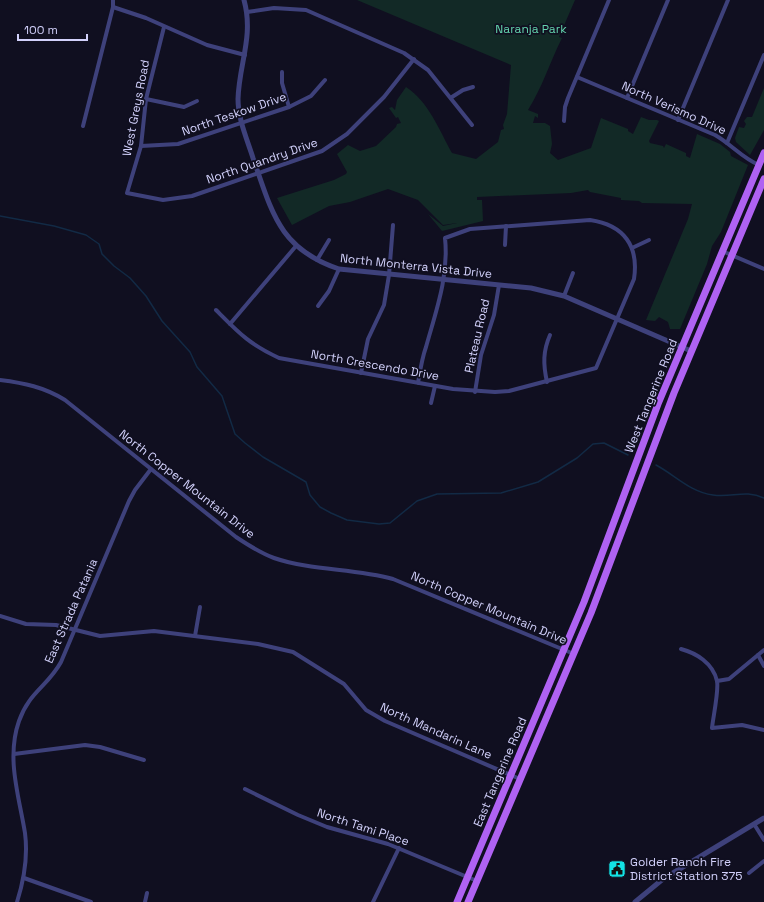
<svg xmlns="http://www.w3.org/2000/svg" width="764" height="902" viewBox="0 0 764 902" font-family="'Space Grotesk',sans-serif">
	<style>
		.green { fill: #122926 }
		.lines { fill: none; stroke-linecap: round; stroke-linejoin: round }
		.stream { stroke: #122a45; stroke-width: 1.5 }
		.minor { stroke: #3e417b; stroke-width: 4 }
		.tertiary { stroke: #3e417b; stroke-width: 5 }
		.primary { stroke: #af62f2; stroke-width: 7 }
		.labels { text-anchor: middle; dominant-baseline: central; stroke-width: 3.5; stroke-linejoin: round; paint-order: stroke }
		.park-label { font-size: 12px; fill: #64d5ae; stroke: #100f20 }
		.street-label { font-size: 12px; fill: #d2d1fb; stroke: #100f20 }
		.poi-label { font-size: 12px; fill: #d2d1fb; stroke: #100f20; text-anchor: start }
	</style>
	<rect width="100%" height="100%" fill="#100f20"/>
	<!-- green -->
	<g class="green">
		<path d="M357,0h218l-16,37 3,1c-12,24 -20,50 -34,72l10,4v4l-3,-2 -2,7h12l5,3 2,18 -2,9 8,7 33,-12 10,-30 27,11v2l5,3 8,-17 8,3h8l2,1 -10,20 1,2 13,3 1,2 2,-4 20,9v3l4,2 7,-24 23,10 10,8 1,4 17,9 -27,67 -9,14 -5,18 -27,65h-10l-2,-7 -9,-5 -4,4 -9,-1 42,-101 4,-15 -50,-1 -3,-2 -18,-1v-2l-31,-6 -2,-2 -17,3 -94,4v3h5l1,21 -41,10 -14,-17 15,12 14,-3 -14,2 -25,-25 -30,-11 -38,13 -21,4 -37,19 -15,-27 57,-18 12,-6 1,-2 -10,-18 11,-9 12,6 16,-5 20,-19 1,-3 4,-1 -3,-6 -2,1 -7,-10 3,-1 3,3 2,-10 9,-13c23,15 33,43 46,66l24,6 22,-17 3,-12 3,-1 -1,-4 4,-11 4,-49z"/>
		<path d="M764,88v42l-14,25 -14,-13 -1,-4 4,-11 5,1 2,-4 -2,-3 3,-4h5z"/>
	</g>
	<g class="lines">
		<!-- stream -->
		<g class="stream">
			<path d="M0,216l54,10 32,9 13,9 3,10 12,12 16,12 16,18 16,25 28,31 7,15 25,29 13,38 10,9 18,14 43,25 4,13 10,12 11,6 16,7 32,4 11,-1 27,-22 20,-7 64,-1 37,-11 39,-24 16,-14 11,-1 24,12"/>
			<path d="M656,465c19,10 34,27 57,30 19,3 32,-6 51,3"/>
		</g>
		<!-- minor -->
		<g class="minor">
			<path d="M113,7l33,11 61,27 38,10"/>
			<path d="M247,12l27,-4 32,2 98,43 24,17 44,55"/>
			<path d="M164,27l-18,72 -5,47 -14,47 36,7 29,-4 130,-45 25,-17 37,-37 30,-38"/>
			<path d="M282,72v11l7,24"/>
			<path d="M577,77l138,58c16,9 27,23 44,30"/>
			<path d="M452,97l11,-7 10,-3"/>
			<path d="M627,98l41,-98"/>
			<path d="M146,99l38,8 13,-6"/>
			<path d="M678,120l50,-120"/>
			<path d="M564,121l1,-14 3,-9 41,-98"/>
			<path d="M83,126l30,-119v-7"/>
			<path d="M727,143l37,-88"/>
			<path d="M141,146l37,-2 111,-37 22,-11 14,-16"/>
			<path d="M505,245l1,-19"/>
			<path d="M632,248l17,-8"/>
			<path d="M722,251l42,18"/>
			<path d="M317,260l12,-20"/>
			<path d="M564,296l9,-23"/>
			<path d="M318,306l11,-15 10,-22"/>
			<path d="M216,310c23,23 33,34 63,48l174,31 42,3 14,-1 87,-23 38,-89c5,-33 -10,-54 -44,-59l-120,9 -25,9c4,38 -9,73 -19,109 -4,11 -6,24 -8,36"/>
			<path d="M230,324l66,-78"/>
			<path d="M361,373l7,-34 16,-34 5,-30 4,-50"/>
			<path d="M0,380c24,3 44,7 65,20l171,137c12,8 24,16 38,21 38,13 80,10 119,21l181,75"/>
			<path d="M547,382c-4,-18 -4,-31 3,-47"/>
			<path d="M475,392l6,-37 13,-40 5,-30"/>
			<path d="M431,403l4,-17"/>
			<path d="M0,616l26,8 30,1 44,11 54,-5 104,13 35,8 51,32 22,26 19,11 135,58"/>
			<path d="M195,636l5,-29"/>
			<path d="M681,649c15,4 32,14 36,32 2,9 -4,37 -5,47l30,-3 22,5"/>
			<path d="M758,655l6,11"/>
			<path d="M717,681l12,-2 35,-29"/>
			<path d="M14,754l71,-9 15,2 44,13"/>
			<path d="M245,789l53,26 29,12 61,17 89,37"/>
			<path d="M754,824l10,16"/>
			<path d="M749,873l15,-12"/>
			<path d="M24,878l67,24"/>
			<path d="M17,902c7,-22 11,-46 8,-69 -6,-37 -19,-75 -6,-112 10,-29 29,-35 42,-59l68,-161 6,-11 16,-21"/>
			<path d="M145,902l2,-9"/>
			<path d="M373,902l26,-54"/>
		</g>
		<!-- tertiary -->
		<g class="tertiary">
			<path d="M244,0c10,36 -5,64 -6,99 0,20 9,40 15,59 19,54 26,91 86,111l192,19 33,8 127,55"/>
			<path d="M635,902l28,-23 101,-61"/>
		</g>
		<!-- primary -->
		<g class="primary">
			<path d="M457,902l127,-300 74,-198 106,-251"/>
			<path d="M468,902l123,-289 83,-220 90,-214"/>
		</g>
	</g>
	<!-- icons -->
	<defs>
		<symbol id="civic-square" viewBox="-11 -11 22 22"><rect x="-9" y="-9" width="18" height="18" rx="4" fill="#13e2e5" stroke="#100f20"/><path d="M-.6-6.5H3V-4.5H.6V-3L4-1V1h2V6H-6V1h2V-1L-.6-3ZM-1.2 2.5V6h2.4V2.5Z" fill="#111"/></symbol>
	</defs>
	<g fill-rule="evenodd">
		<use href="#civic-square" x="607" y="859" width="20" height="20"/>
	</g>
	<g class="labels">
		<!-- park labels -->
		<g class="park-label">
			<text x="531" y="29">Naranja Park</text>
		</g>
		<!-- street labels -->
		<g class="street-label">
			<text transform="translate(136 108) rotate(-79)">West Greys Road</text>
			<text transform="translate(674 108) rotate(24)">North Verismo Drive</text>
			<text transform="translate(234 114) rotate(-19)">North Teskow Drive</text>
			<text transform="translate(262 161) rotate(-19)">North Quandry Drive</text>
			<text transform="translate(416 266) rotate(6)">North Monterra Vista Drive</text>
			<text transform="translate(477 336) rotate(-77)">Plateau Road</text>
			<text transform="translate(375 365) rotate(10)">North Crescendo Drive</text>
			<text transform="translate(651 396) rotate(-68)">West Tangerine Road</text>
			<text transform="translate(187 484) rotate(38)">North Copper Mountain Drive</text>
			<text transform="translate(489 608) rotate(23)">North Copper Mountain Drive</text>
			<text transform="translate(71 611) rotate(-66)">East Strada Patania</text>
			<text transform="translate(436 731) rotate(24)">North Mandarin Lane</text>
			<text transform="translate(500 772) rotate(-67)">East Tangerine Road</text>
			<text transform="translate(363 827) rotate(18)">North Tami Place</text>
		</g>
		<!-- poi labels -->
		<g class="poi-label">
			<text x="630" y="862">Golder Ranch Fire<tspan x="630" dy="14">District Station 375</tspan></text>
		</g>
	</g>
	<!-- scale -->
	<path d="M18 34v6h69v-6" fill="none" stroke="#d2d1fb" stroke-width="2"/>
	<text x="24" y="34" font-size="12" fill="#d2d1fb" stroke="#100f20" stroke-width="3" paint-order="stroke">100 m</text>
</svg>
